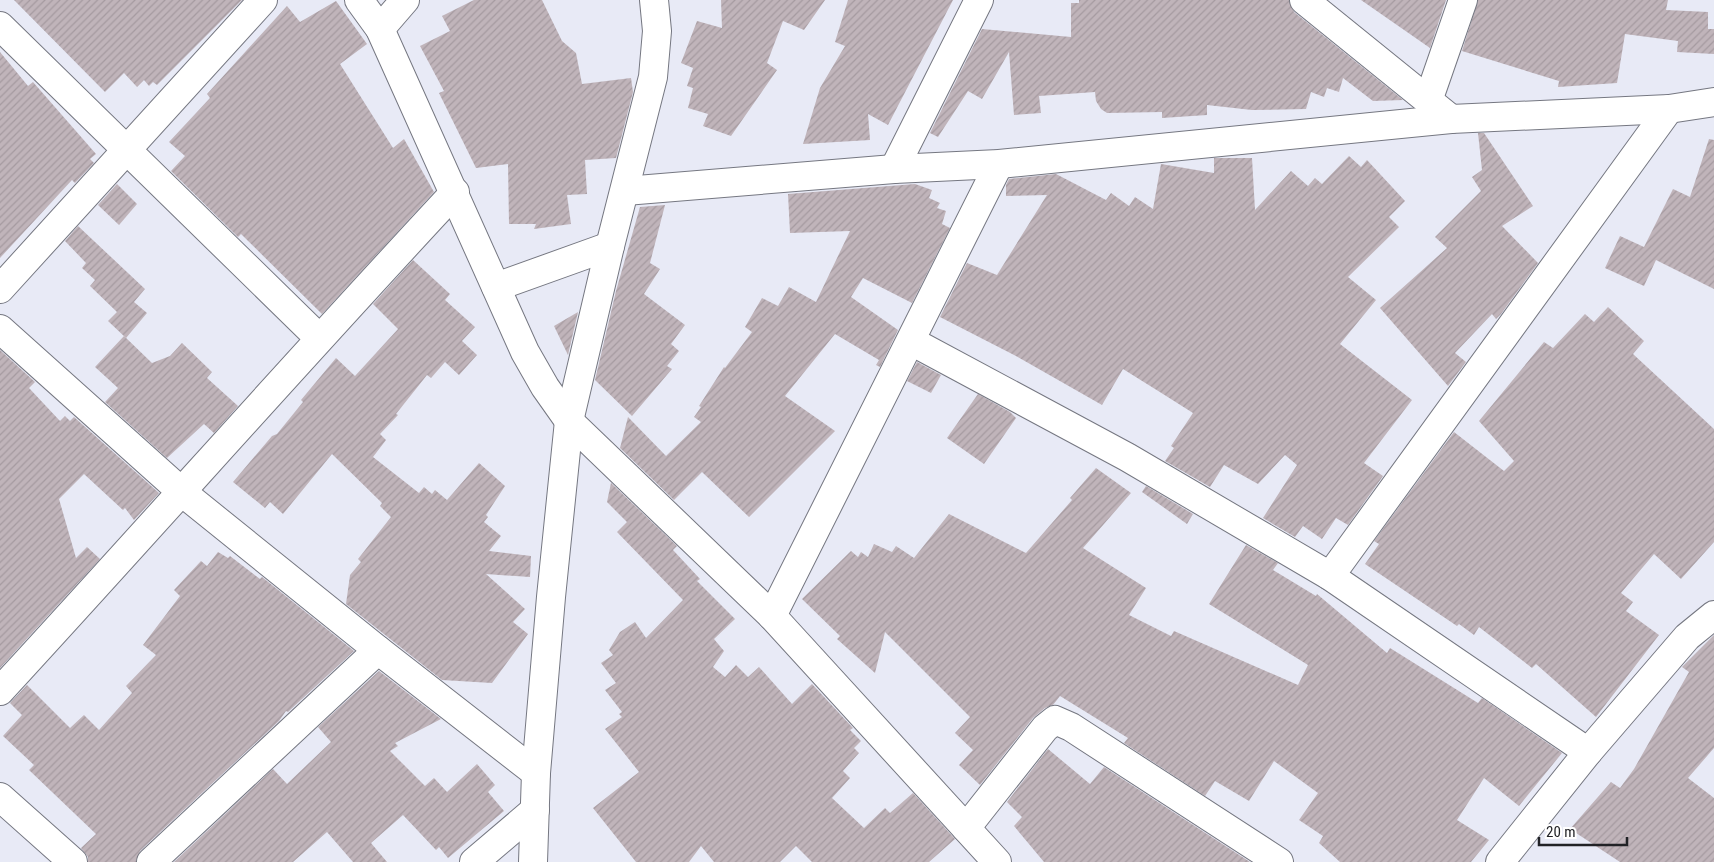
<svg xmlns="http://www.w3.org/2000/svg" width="1714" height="862" viewBox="0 0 1714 862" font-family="'Roboto Condensed',sans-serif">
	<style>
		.building { fill: url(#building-hatch) }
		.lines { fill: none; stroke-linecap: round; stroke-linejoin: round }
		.minor-casing { stroke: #757781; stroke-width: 30 }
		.minor { stroke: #fff; stroke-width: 28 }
	</style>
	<defs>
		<pattern id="building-hatch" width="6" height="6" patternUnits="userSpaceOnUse" patternTransform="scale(1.25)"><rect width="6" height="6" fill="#c0b4ba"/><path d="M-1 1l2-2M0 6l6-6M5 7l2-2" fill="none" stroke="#a59aa0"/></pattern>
	</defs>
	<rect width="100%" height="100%" fill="#e8eaf6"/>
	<!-- building -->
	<g class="building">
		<path d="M14,0h228l-85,85 -4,-3 -4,4 -5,-6 -7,7 -13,-14 -19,19z"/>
		<path d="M474,0h68l20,41 14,12 6,31 49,-6 2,14 -17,66 -31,2 2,34 -20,1 4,29 -37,5 2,-5h-27l-1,-60 -32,4 -37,-75 5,-2 -24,-45 30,-15 -8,-15z"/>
		<path d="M721,0h104l-21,30 -21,-9 -16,42 10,7 -46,66 -28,-10 5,-12 -20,-6 5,-20 -6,-2 6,-18 -12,-5 16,-42 25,7z"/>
		<path d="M848,0h105l-65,125 -20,-11 2,26 -67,4 17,-56 25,-42 -10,-4z"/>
		<path d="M1079,0h210l5,12 109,88 -30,1 -30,-23 -4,14 -12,-4 -3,9 -13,-5 -5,17 -54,1 -45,-5v10l-45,3v-6l-55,1 -6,-4 -5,-8 -1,-9 -56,4 2,17 -27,2 -5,-63 -27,47 -14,-8 -30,46 -8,-4 52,-104 89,8v-34h8z"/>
		<path d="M1361,0h85l-16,48z"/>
		<path d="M1478,0h190l-2,10 42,2v17h6v25l-37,-2 1,-11 -53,-7 -8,49 -59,4 1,-6 -97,-30z"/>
		<path d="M336,1l31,43 -27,20 53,84 11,-9 30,53 -112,122 -81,-80 -3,3 -67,-66 14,-15 -16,-14 41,-44 -3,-4 80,-88 13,16z"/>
		<path d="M0,52l28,34 5,-4 63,72 -6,5 4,4 -19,20 -3,-3 -72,78z"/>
		<path d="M1478,133h6l49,73 -31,20 36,37 -37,51 -5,5 -4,-5 -37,39 11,9 -18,24 -68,-78 67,-60 -12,-11 46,-46 -9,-14 10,-7z"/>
		<path d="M1709,139l5,1v149l-58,-29 -12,26 -39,-18 15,-32 24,11 29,-58 17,8z"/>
		<path d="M1349,156l12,11 6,-7 38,41 -16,16 10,10 -51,50 28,23 -36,44 72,56 -48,63 19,13 -35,49 -12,-7 -14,21 -19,-13 -8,11 -32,-19 34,-53 -12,-10 -27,29 -34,-19 -14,22 -45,-26 9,-13 -3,-2 22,-33 -30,-19 -40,-25 -21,36 -86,-49 -76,-39 27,-54 30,12 50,-80 -41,1v-11l3,-6 47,-5 50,26 5,-7 18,13 6,-9 18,12 8,-45 53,9v-15h38l3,52 36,-39 17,15 7,-8 7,6z"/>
		<path d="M117,184l20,20 -18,21 -21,-20z"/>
		<path d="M915,184l17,6 -3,8 11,5 -3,5 9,3 -4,13 8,4 -38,75 -49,-25 -12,19 47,33 -18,37 -4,-2 3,-5 -44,-26 -50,62 50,35 -86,86 -47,-45 -28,28 -54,-52 8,-31 38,39 35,-34 -7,-5 7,-10 -2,-1 25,-39 1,1 27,-36 -7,-5 17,-29 16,8 11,-19 27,15 34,-71 -60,2 -2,-39z"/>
		<path d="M665,205l-15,58 10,6 -16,25 41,31 -14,19 8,7 -12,15 5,3 -40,47 -37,-36 21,-89 24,-84z"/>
		<path d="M78,226l67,63 -11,13 13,11 -21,25 -18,-17 9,-9 -27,-26 5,-6 -13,-12 4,-5 -21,-22z"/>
		<path d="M413,260l37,34 -5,6 30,27 -13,14 15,14 -18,20 -14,-13 -14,16 -4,-3 -31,39 2,1 -18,19 6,6 -13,17 46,36 5,-6 8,7 3,-4 12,10 32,-37 26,23 -19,29 2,2 -4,5 17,14 -12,15 42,5 -1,21 -44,-3 39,35 -12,13 15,12 -36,49 -50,-3 -96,-76 4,-29 11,-13 -3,-3 33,-42 -11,-11 2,-3 -50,-49 -49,60 -13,-12 -5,6 -32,-26 39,-46 5,-2 26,-32 -2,-2 35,-42 19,18 43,-47 -25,-25z"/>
		<path d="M1608,307l36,34 -11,13 81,75v113l-33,37 -27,-25 -33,39 12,9 -7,9 33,24 -63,82 -60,-53 -4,4 -53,-41 -5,8 -15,-11 -2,2 -92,-62 14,-20 -5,-3 80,-109 50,39 10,-10 -35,-40 65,-79 9,6 32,-34 9,8z"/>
		<path d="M578,312l-10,43 -14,-29z"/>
		<path d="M124,336l28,27 18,-7 12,-13 30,29 -5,6 31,28 -24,27 -10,-9 -37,34 -62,-56 13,-14 -23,-21z"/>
		<path d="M0,350l35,32 -6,6 31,33 5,-5 5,5 4,-4 85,76 -25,27 -9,-12 -2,2 -39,-36 -25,25 17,59 11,-11 13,12 -100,109z"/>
		<path d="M917,362l24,13 -10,18 -24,-12z"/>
		<path d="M978,394l32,18 6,6 -32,46 -37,-26z"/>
		<path d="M1096,468l35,25 -48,55 63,40 -17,27 42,21 3,-5 124,54 10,-20 -99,-61 37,-59 32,18 -5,7 43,26 1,-2 70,59 3,-5 88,55 4,-5 80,55 -43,53 -35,-28 -27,42 32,20 -18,22h-131l-21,-19 4,-7 -24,-16 19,-27 -44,-32 -25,40 -34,-20 -10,15 -81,-53 4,-5 -68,-42 -7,9 -8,3 -12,10 -53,67 -21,-20 14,-15 -18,-17 15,-16 -85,-85 -10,41 -38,-34 3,-3 -38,-37 49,-48 7,6 3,-5 7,5 6,-13 18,8 4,-6 18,12 35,-44 77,39 46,-53 -2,-2z"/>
		<path d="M611,483l66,63 -4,4 27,29 -3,2 38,38 -21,20 10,12 -11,16 12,10 11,-12 12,12 11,-10 33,37 20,-20 41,44 -3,2 11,11 -7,7 5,5 -16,18 7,7 -18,20 32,30 21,-20 5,5 23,-20 42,46 -26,23h-117l-16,-16 -16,16h-66l-13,-16 -12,16h-53l-43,-54 46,-36 -34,-43 17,-12 -3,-3 3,-2 -17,-22 11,-7 -15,-20 12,-8 -4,-5 11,-18 15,-10 11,16 37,-38 -66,-68 10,-10 -20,-20z"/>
		<path d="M1146,486l47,28 -6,10 -45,-32z"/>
		<path d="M218,552l10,6 2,-2 30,23 2,-2 92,74 -66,61 -2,-1 -7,10 -139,130 -4,11h-48v-5l-7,-9 15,-14 -67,-64 5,-5 -31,-29 19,-21 -12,-12 17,-18 43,43 14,-13 15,15 33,-37 -6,-7 30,-31 -13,-10 37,-49 -6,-6 27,-29 6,5z"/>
		<path d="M1714,635v113l-26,30 26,20v64h-94l-50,-33 41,-47 9,6 14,-19 55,-97 -7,-5z"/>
		<path d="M379,671l62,48 -46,24 3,3 -8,5 35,35 9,-8 13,14 30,-28 18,21 -7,7 16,19 -56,47 -9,-11 -3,3 -33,-35 -32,28 16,19h-34l-26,-30 -34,30h-119l99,-93 14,15 44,-42 -13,-15z"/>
		<path d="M1048,749l42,35 14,-17 146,95h-206l-30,-36 8,-9 -15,-15z"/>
	</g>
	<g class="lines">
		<defs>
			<g id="minor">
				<path d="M359,0l21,29 145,323 20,35 24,34 203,195 225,246"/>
				<path d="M1304,0l147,119"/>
				<path d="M0,26l319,312"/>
				<path d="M380,29l25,-29"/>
				<path d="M1428,101l35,-101"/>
				<path d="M894,169l85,-169"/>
				<path d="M625,191l269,-22 105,-5 452,-45 218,-10 45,-7"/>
				<path d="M496,287l114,-41"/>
				<path d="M0,289l263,-289"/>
				<path d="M0,329l183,164 195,157 158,123"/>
				<path d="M911,341l216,116 203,119 258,176"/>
				<path d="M1330,576l339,-467"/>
				<path d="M772,616l227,-452"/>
				<path d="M0,691c152,-165 301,-334 455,-499"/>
				<path d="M0,797l73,65"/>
				<path d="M966,828l79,-100 10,-8 16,7 208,135"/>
				<path d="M151,862l227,-212"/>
				<path d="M474,862l61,-52"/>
				<path d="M533,862l3,-89 15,-176 18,-176 41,-175 43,-169 4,-46 -3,-31"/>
				<path d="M1500,862l88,-110 99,-115 27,-22"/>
			</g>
		</defs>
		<!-- minor casing -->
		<use href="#minor" class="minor-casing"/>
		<!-- minor -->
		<use href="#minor" class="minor"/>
	</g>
	<!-- scale -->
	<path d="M1539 837v8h88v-8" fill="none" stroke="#212226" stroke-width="2.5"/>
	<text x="1546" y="837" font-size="15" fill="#212226" stroke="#ffffff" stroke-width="4" paint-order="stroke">20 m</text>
</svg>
